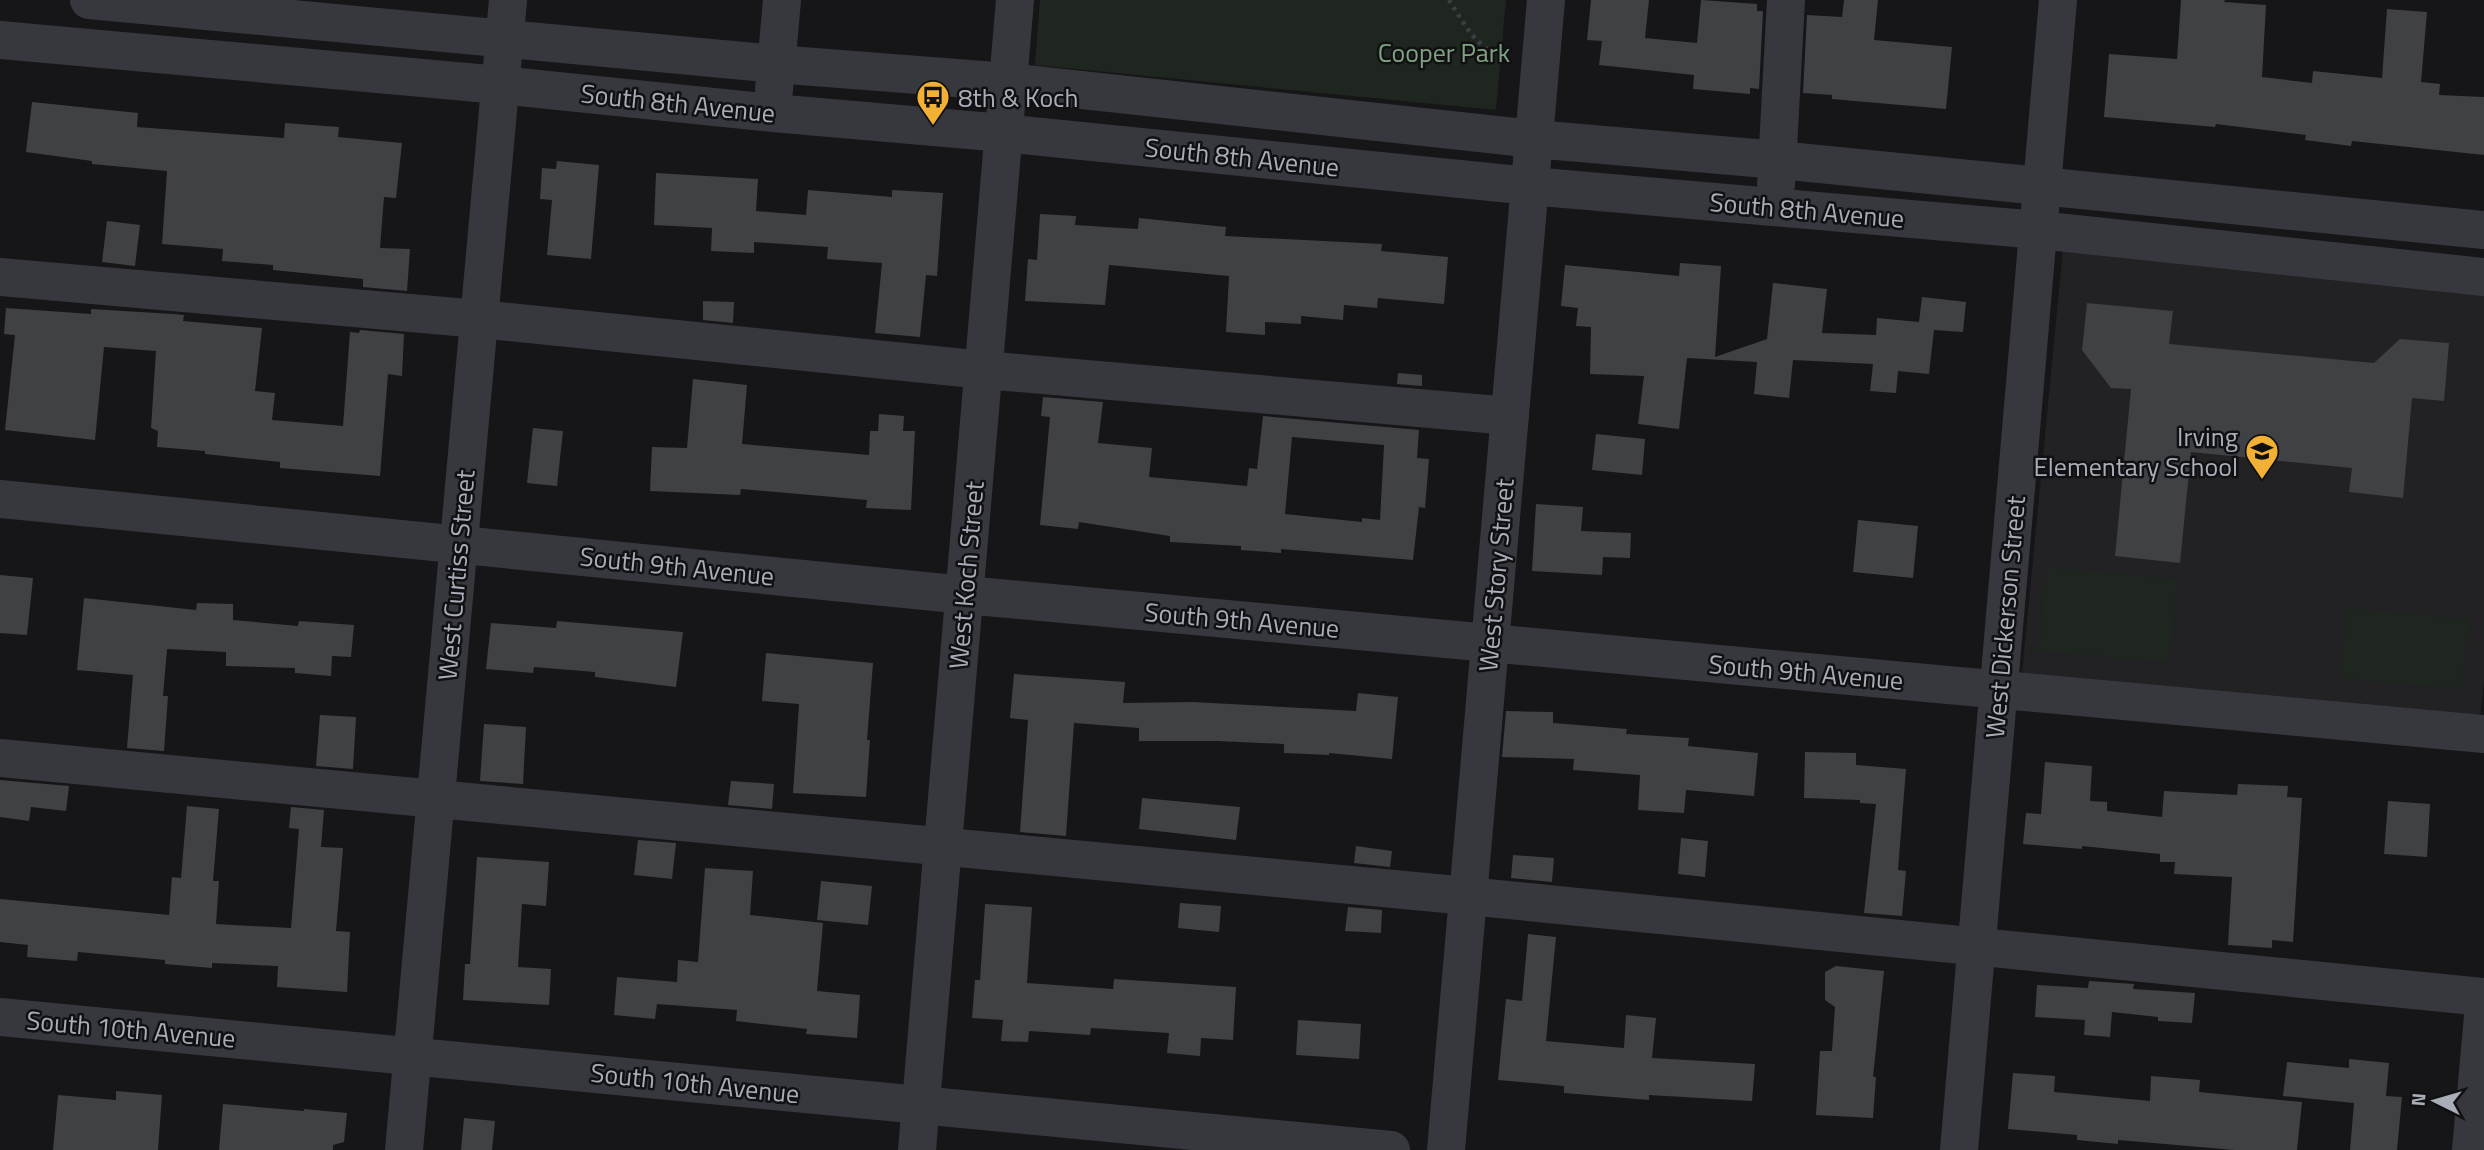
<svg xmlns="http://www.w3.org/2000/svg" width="2484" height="1150" viewBox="0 0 2484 1150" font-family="'Titillium Web',sans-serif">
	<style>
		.built { fill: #222225 }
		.green { fill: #1e261f }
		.building { fill: #404145; fill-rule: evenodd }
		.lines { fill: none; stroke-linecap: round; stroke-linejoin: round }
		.path { stroke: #3d3f44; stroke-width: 4.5; stroke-dasharray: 3.5 5; stroke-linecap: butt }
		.minor { stroke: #37383d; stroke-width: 38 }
		.labels { text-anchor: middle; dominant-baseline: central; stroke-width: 5; stroke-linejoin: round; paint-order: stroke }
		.park-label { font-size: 26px; fill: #7fa381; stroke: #111113 }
		.poi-label { font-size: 26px; fill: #a8adb8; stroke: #111113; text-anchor: start }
		.street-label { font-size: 26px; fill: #a8adb8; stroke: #111113 }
	</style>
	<rect width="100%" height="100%" fill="#161618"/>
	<!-- built -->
	<path class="built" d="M2063,249l421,40v391l-4,37 -458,-43z"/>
	<!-- green -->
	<g class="green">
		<path d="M1040,0h466l-10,110 -461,-45z"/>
		<path d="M2047,567l130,12 -7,83 -131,-11z"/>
		<path d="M2347,608l122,11 -7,70 -122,-11z"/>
	</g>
	<!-- building -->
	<g class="building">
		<path d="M1591,0h58l-4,38 52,5 4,-43 56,4v7h6l-4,78 -9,-1v6l-57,-5 1,-14 -95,-10 3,-24 -15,-1z"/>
		<path d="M1844,0h34l-4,40 78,7 -6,62 -114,-10v-4l-29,-2 4,-78 35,2z"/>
		<path d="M2181,0h44l-1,2 42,3 -4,72 50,6 1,-12 69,7 5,-69 40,3 -6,70 19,2 -1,11 45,2v58l-132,-14 -1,5 -46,-6 1,-5 -90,-11 -1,3 -111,-10 5,-63 68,5z"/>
		<path d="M32,102l106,11 -1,14 147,11 1,-15 54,4 -1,10 64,6 -6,55 -12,-1 -4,51 30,1 -3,42 -44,-4v-8l-90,-9v-5l-51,-4 1,-12 -61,-5 5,-73 -75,-7v-3l-66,-9z"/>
		<path d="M557,161l42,4 -8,94 -44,-4 5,-55 -12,-1 2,-31 14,1z"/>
		<path d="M656,173l102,6 -2,32 50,4 2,-25 84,7v-7l51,3 -6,83 -11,-1 -6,62 -45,-4 7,-70 -55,-4 1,-12 -74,-5v11l-43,-2 1,-23 -58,-3z"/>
		<path d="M1040,214l36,2 -1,9 63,4 1,-11 87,9 -1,9 157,8 -1,7 67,6 -4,47 -66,-6 -1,10 -33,-3 -1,15 -42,-4v8l-36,-2v13l-39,-3 3,-56 -120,-11 -4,40 -80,-4 3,-42 9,1z"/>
		<path d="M107,221l33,4 -5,41 -33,-4z"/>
		<path d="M1680,263l41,3 -6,91 52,-18 6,-56 54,6 -5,44 54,2 1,-17 42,4 3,-25 44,5 -3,30 -29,-2 -5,44 -31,-3 -2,22 -26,-2 3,-27 -80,-4 -4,38 -35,-4 3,-32 -70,-4 -8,71 -41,-5 6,-48 -54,-2 1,-47 -15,-1 2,-18 -17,-2 4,-41 114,11z"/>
		<path d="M703,301l31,1 -1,21 -30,-3z"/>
		<path d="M2087,303l86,8 -4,33 205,19 26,-24 49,4 -5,58 -32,-3 -9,100 -54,-6 3,-24 -161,-16 -11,111 -65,-7 16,-167 -20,-1 -29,-38z"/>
		<path d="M6,308l85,6v-5l82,5 11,1 -1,6 79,7 -7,63 20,2 -3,27 71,6 7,-94 9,1 1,-3 44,4 -2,42 -14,-2 -8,102 -100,-8v-6l-75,-8v-3l-48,-4 1,-16 -7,-3 5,-77 -52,-4 -9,93 -90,-10 10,-95 -11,-1z"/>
		<path d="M1398,373l24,2v11l-25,-2z"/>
		<path d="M693,379l54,6 -5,59 127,11 1,-24h8l1,-17 25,2 -1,15h12l-4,79 -45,-2 1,-8 -126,-11 -1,6 -90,-4 2,-44 35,1z"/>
		<path d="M1043,397l60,5 -5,41 54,5 -3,29 98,9 2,-18 8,1 6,-53 156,14 -2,28 12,1 -4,49 -6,-1 -6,53 -132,-11v4l-40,-3v-4l-71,-4v-6l-91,-14 -1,7 -38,-4 10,-108 -9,-1zM1292,437l92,8 -4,75 -18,-2v4l-77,-8z"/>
		<path d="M533,428l30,3 -6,55 -30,-3z"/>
		<path d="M1596,434l49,5 -3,36 -50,-5z"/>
		<path d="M1536,504l47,3 -2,24 50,2 -1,25 -27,-1 -1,18 -70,-4z"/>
		<path d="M1858,520l60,6 -5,52 -60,-6z"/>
		<path d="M0,575l33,3 -6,57 -27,-2z"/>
		<path d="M84,598l112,12 1,-7 36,1v16l65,6 1,-5 55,4 -3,32 -19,-1 -1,20 -36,-3v-5l-69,-2v-14l-59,-3 -4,47h5l-4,55 -37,-3 6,-73 -56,-5z"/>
		<path d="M557,621l126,11 -7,55 -81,-10v-5l-61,-5 -1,6 -47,-4 5,-46 65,5z"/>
		<path d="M766,653l107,10 -6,77h3l-4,57 -73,-4 6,-89 -37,-3z"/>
		<path d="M1014,674l111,8 -2,21 70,-1 163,9 2,-18 40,4 -6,62 -63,-6v2l-45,-2v-9l-67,-3h-78v-13l-65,-5 -8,113 -46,-4 8,-112 -18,-2z"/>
		<path d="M1506,711l47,1v11l74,6 -1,5 63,4 -1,8 70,7 -4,43 -68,-6 -2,23 -46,-3 2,-35 -67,-5 1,-11 -72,-2z"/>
		<path d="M320,715l36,2 -3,52 -37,-3z"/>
		<path d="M484,724l42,3 -3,57 -43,-3z"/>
		<path d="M1805,752l51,1v12l50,4 -8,101 8,1 -4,45 -38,-3 12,-109 -16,-1v-3l-56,-2z"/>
		<path d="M2045,762l47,4 -2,35 17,1v9l55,6 2,-26 73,4 1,-11 50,2 -1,11 15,1 -9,144 -21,-2v8l-44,-3 4,-68 -58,-3 1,-12h-15v-8l-78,-8v3l-59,-5 3,-31 15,1z"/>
		<path d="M0,780l69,6 -3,25 -35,-4 -2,14 -29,-4z"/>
		<path d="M731,781l43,3 -2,25 -44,-4z"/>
		<path d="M1142,798l98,9 -4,33 -97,-11z"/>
		<path d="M2388,801l42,3 -3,53 -43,-3z"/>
		<path d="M187,806l32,3 -6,72h6l-3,43 75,4 8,-99 -10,-1 2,-21 33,3 -3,37 22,1 -7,83 14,1 -3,60 -70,-5 1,-21 -66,-3v5l-47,-4v-4l-87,-8 -1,9 -50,-4 1,-12 -28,-3v-43l169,16 3,-38 9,1z"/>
		<path d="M1681,838l27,3 -3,36 -27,-3z"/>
		<path d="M638,840l38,3 -4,36 -38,-4z"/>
		<path d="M1356,846l36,5 -2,16 -36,-4z"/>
		<path d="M1513,855l41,3 -2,24 -41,-4z"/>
		<path d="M477,857l72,5 -3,44 -24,-2 -4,63 33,2 -2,36 -86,-5 2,-36h5z"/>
		<path d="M705,868l48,3 -3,44 73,8 -6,68 43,4 -3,43 -51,-4 1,-5 -71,-8 1,-11 -80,-6 -2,15 -41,-4 3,-38 60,5 1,-22 20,2z"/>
		<path d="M821,881l51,5 -4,39 -51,-5z"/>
		<path d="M1180,903l41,3 -2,26 -41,-4z"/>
		<path d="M985,904l47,3 -5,76 86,6 1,-10 122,8 -3,53 -32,-2 -1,18 -33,-3 2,-20 -78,-5 -1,7 -61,-4 -1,11 -27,-1 2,-21 -31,-2 3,-38h5z"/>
		<path d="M1348,907l34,3 -1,23 -36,-2z"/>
		<path d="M1528,934l28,3 -10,104 78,7 2,-33 30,3 -4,40 103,6 -3,37 -103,-6v5l-85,-7v-7l-66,-6 8,-81 16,2z"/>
		<path d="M1836,966l48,5 -11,106h3l-3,41 -57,-3 4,-64h12l3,-44 -10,-7v-28z"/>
		<path d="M2089,981l45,3 -1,5 62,4 -3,30 -34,-2v-4l-46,-5 -2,25 -26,-2 1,-15 -50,-3 2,-32 51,3z"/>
		<path d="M1298,1020l63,4 -2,35 -63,-4z"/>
		<path d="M2349,1059l40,4 -3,33 16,1 -5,53h-47l4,-47 -71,-7 4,-34 62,6z"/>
		<path d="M2013,1073l42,3 -1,16 96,9 1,-25 49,4 -1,12 103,10 -5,48h-62l-117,-10v4l-41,-4v-5l-69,-6z"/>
		<path d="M116,1091l46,4 -4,55h-105l5,-55 58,5z"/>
		<path d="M223,1104l81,7v-2l43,4 -3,29 -11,3v5h-114z"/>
		<path d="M464,1118l31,3 -3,29h-31z"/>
	</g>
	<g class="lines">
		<!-- path -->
		<path class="path" d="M1449,0c15,24 30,52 59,60"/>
		<!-- minor -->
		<g class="minor">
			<path d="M89,0l687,64 232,18 526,57 244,21 706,70"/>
			<path d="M0,40l500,45 273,28 230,20 527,53 508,44 446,47"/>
			<path d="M774,90l8,-90"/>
			<path d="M1776,185l10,-185"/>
			<path d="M0,277l479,42 505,51 526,46"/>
			<path d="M0,499l965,96 1519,139"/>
			<path d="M0,758l1468,138 1016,101"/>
			<path d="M0,1017l1391,133"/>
			<path d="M404,1150l104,-1150"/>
			<path d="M917,1150l98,-1150"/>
			<path d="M1446,1150l100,-1150"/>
			<path d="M1959,1150l99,-1150"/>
			<path d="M2471,1150l13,-145"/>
		</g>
	</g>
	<!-- icons -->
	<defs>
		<symbol id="bus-pin" viewBox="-11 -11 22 30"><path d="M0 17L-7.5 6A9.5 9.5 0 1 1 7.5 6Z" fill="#f2b134" stroke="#111113"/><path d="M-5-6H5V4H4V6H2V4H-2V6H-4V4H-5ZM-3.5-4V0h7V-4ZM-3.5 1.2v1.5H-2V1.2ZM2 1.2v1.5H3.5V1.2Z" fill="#111"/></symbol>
		<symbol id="school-pin" viewBox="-11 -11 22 30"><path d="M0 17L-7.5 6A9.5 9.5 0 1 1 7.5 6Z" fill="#f2b134" stroke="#111113"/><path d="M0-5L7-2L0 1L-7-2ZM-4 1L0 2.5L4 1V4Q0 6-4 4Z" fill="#111"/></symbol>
	</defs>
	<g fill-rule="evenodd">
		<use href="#bus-pin" x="914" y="78" width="38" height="52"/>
		<use href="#school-pin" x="2243" y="432" width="38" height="52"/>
	</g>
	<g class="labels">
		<!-- park labels -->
		<g class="park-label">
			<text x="1444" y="52">Cooper Park</text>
		</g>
		<!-- poi labels -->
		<g class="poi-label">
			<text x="958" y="97">8th &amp; Koch</text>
			<text x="2238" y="436" text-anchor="end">Irving<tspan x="2238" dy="30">Elementary School</tspan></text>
		</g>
		<!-- street labels -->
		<g class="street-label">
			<text transform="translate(678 103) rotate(6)">South 8th Avenue</text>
			<text transform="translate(1242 157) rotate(6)">South 8th Avenue</text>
			<text transform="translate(1807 210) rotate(5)">South 8th Avenue</text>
			<text transform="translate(677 566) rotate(6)">South 9th Avenue</text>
			<text transform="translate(456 575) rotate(-85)">West Curtiss Street</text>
			<text transform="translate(966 575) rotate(-85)">West Koch Street</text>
			<text transform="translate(1496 575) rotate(-85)">West Story Street</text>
			<text transform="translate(2005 617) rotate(-85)">West Dickerson Street</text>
			<text transform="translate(1242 620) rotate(5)">South 9th Avenue</text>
			<text transform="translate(1806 672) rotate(5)">South 9th Avenue</text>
			<text transform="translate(131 1029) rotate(5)">South 10th Avenue</text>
			<text transform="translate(695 1083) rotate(6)">South 10th Avenue</text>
		</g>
	</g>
	<!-- north arrow -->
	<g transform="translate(2435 1101) rotate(275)" stroke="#111113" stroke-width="5" paint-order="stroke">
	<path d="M0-5L12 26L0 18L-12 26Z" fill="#a8adb8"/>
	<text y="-10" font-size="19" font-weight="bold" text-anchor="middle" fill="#a8adb8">N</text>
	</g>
</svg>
